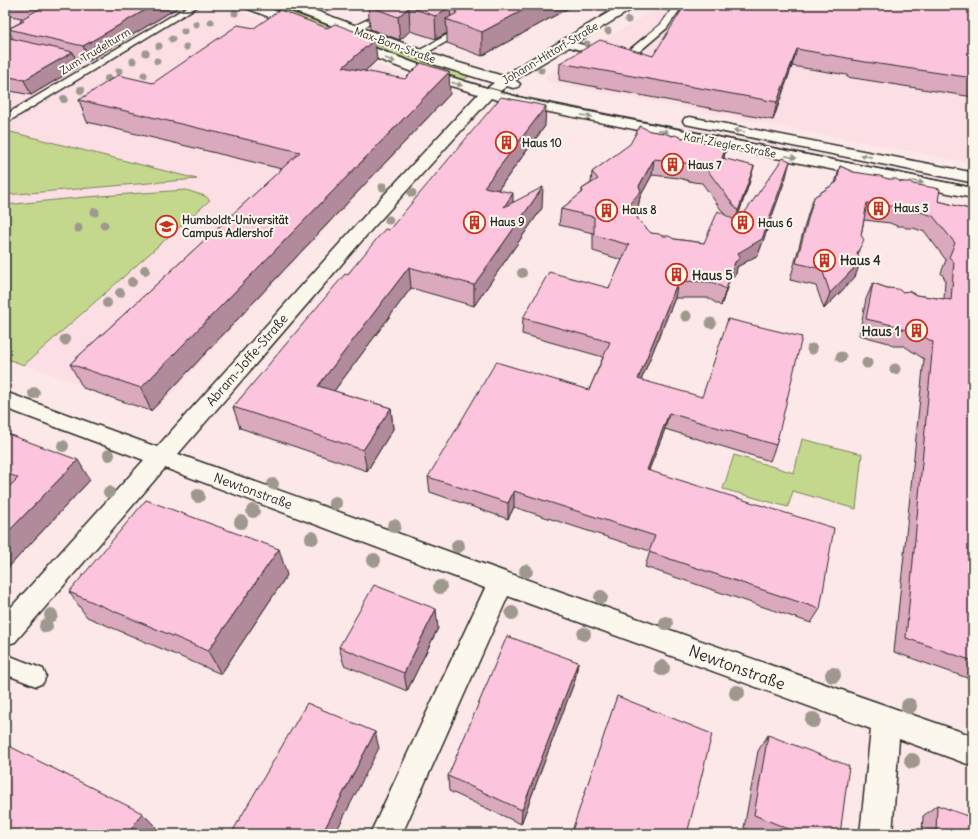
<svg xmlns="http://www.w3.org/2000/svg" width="978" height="839" viewBox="0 0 978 839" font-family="Delius,sans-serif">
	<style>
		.built { fill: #fcdee5 }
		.green { fill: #c4d88d; stroke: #78825c }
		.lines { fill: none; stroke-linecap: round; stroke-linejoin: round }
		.service-casing { stroke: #2b2b2b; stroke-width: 3 }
		.minor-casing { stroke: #2b2b2b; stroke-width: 3 }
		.service { fill: #fbf7ec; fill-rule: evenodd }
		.minor { fill: #fbf7ec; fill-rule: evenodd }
		.tram { stroke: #2b2b2b; stroke-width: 1 }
		.tree { fill: #9e988e }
		.wall { fill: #daa9be; stroke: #2b2b2b; fill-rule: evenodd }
		.shaded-wall { fill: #b18a9b; stroke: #2b2b2b }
		.building { fill: #fdc5dd; stroke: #2b2b2b }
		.oneway { fill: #93918c }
		.labels { text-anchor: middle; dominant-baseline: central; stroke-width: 4; stroke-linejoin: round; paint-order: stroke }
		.far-street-label { font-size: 11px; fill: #2b2b2b; stroke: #fbf7ec }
		.far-poi-label { font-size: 11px; font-weight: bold; fill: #2b2b2b; stroke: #fbf7ec; text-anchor: start }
		.poi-label { font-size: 13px; font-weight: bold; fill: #2b2b2b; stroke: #fbf7ec; text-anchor: start }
		.street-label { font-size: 13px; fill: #2b2b2b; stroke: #fbf7ec }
		.near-street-label { font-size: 16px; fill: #2b2b2b; stroke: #fbf7ec }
	</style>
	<rect width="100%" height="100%" fill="#fce8e8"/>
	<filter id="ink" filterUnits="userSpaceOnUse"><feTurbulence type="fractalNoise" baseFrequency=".025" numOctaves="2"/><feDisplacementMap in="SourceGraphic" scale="8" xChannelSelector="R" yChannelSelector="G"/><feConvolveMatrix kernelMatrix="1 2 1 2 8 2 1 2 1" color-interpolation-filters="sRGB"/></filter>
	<g filter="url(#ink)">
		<!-- built -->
		<g class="built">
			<path d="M5,5h218l229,89 -297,317 -150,-53z"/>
			<path d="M661,5h312v158l-424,-81 -4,-5z"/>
		</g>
		<!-- green -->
		<g class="green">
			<path d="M258,5h24l188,71 -9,5z"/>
			<path d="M5,131l10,2 182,46 -192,16z"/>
			<path d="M186,190l19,6 5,4 -186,165 -19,-7v-98l3,-6 -3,-3v-46l81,-8z"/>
			<path d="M802,439l60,15 -6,55 -63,-18 -5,16 -65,-18 11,-34 60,18z"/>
		</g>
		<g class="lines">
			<defs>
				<g id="service">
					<path d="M190,5h10l-189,115 -6,1v-6z"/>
					<path d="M397,5h11l-52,26h-6l-2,-2z"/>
					<path d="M604,5h12l10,5 -4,3 -17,-6z"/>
					<path d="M657,5h18l6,3 -14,20 -40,34h-6l-58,-17 -2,-2 5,-3 56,16 39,-32 10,-14 -13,-3z"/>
					<path d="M452,32l3,1 2,2 -2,2 -34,19h-6l-2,-2z"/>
					<path d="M5,654l38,15 3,7 -3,7 -7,3 -31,-12z"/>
				</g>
				<g id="minor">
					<path d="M244,5h17l45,17 2,3 -2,3h-8l-52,-20z"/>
					<path d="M283,5h17l149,55 54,16 118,-71h15l-2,3 -110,66 -9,6 5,4 -2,3 -5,1 -6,-2 -8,6 19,5 455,91v10l-458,-93 -24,-7 -120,132 -193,224 372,134 423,148v30l-74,-27 -7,95h-32l11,-105 -363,-133 -106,238h-32l115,-246 -320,-120 -150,174 -10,3v-31l139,-154 -139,-52v-16l152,55 202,-225 119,-128 -37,-11 -97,-37 -1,-3 1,-3h10l97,37 36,11 7,-5 -55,-17 -154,-58z"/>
					<path d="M690,117l280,55 3,1v8l-3,1 -285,-58 -2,-3 2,-3z"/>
				</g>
			</defs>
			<!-- service casing -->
			<use href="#service" class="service-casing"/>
			<!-- minor casing -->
			<use href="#minor" class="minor-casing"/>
			<!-- service -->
			<use href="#service" class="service"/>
			<!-- minor -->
			<use href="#minor" class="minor"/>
			<!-- tram -->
			<g class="tram">
				<path d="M262,5l26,10"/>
				<path d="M283,9l58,21"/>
				<path d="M365,44l100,37 71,20 437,86"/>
			</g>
		</g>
		<!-- trees -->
		<g class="tree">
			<circle cx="235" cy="13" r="3.5"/>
			<circle cx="628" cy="20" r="3.5"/>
			<circle cx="211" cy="22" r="3.5"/>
			<circle cx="196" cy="24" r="3.5"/>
			<circle cx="184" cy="31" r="3.5"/>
			<circle cx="608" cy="31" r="3.5"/>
			<circle cx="172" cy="39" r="3.5"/>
			<circle cx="587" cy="44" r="3.5"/>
			<circle cx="159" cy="46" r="3.5"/>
			<circle cx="186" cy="47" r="3.5"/>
			<circle cx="146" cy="53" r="3.5"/>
			<circle cx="133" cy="61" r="3.5"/>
			<circle cx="157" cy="61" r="3.5"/>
			<circle cx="541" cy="70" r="3.5"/>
			<circle cx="119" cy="71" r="3.5"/>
			<circle cx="144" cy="75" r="3.5"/>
			<circle cx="108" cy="79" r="4"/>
			<circle cx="81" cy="90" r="4"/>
			<circle cx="64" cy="99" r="4"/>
			<circle cx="383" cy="187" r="4.5"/>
			<circle cx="412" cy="193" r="4.5"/>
			<circle cx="95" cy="212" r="4.5"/>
			<circle cx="389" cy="220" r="4.5"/>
			<circle cx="104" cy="225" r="4.5"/>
			<circle cx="78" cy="228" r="4.5"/>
			<circle cx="145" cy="270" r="5"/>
			<circle cx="522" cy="273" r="5"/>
			<circle cx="132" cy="282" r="5"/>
			<circle cx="120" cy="293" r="5"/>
			<circle cx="107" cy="303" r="5"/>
			<circle cx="686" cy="316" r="5.5"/>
			<circle cx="711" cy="323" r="5.5"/>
			<circle cx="65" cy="340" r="5.5"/>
			<circle cx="812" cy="349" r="5.5"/>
			<circle cx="841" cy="357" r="5.5"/>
			<circle cx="867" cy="363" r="5.5"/>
			<circle cx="895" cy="369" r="5.5"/>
			<circle cx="34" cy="393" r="6"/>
			<circle cx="63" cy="446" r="6"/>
			<circle cx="109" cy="455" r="6"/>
			<circle cx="273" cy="484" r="6"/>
			<circle cx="109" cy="492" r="6"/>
			<circle cx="198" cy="496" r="7"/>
			<circle cx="335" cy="503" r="7"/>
			<circle cx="253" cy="511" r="7"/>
			<circle cx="241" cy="522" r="7"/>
			<circle cx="394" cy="526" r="7"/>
			<circle cx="312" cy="538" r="7"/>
			<circle cx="458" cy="546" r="7"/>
			<circle cx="374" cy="560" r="7"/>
			<circle cx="526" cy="571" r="7"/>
			<circle cx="440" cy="587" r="7"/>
			<circle cx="601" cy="597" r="7"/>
			<circle cx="512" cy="613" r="7"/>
			<circle cx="51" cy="615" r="7"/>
			<circle cx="666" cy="623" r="7"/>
			<circle cx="46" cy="626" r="7"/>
			<circle cx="584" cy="634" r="7"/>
			<circle cx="662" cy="668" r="8"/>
			<circle cx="833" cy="675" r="8"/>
			<circle cx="737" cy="693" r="8"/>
			<circle cx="909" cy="706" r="8"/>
			<circle cx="813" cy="720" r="8"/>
			<circle cx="912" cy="761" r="8"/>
		</g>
		<!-- wall -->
		<g class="wall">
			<path d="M5,5h177l-93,56 -14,-3 3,9 -47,28 -26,-5v-53l8,2 -5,-10 13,-7 -1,-2 2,-2 -17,-3z"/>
			<path d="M574,5l-92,51 -35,-13v-10l-11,6 -26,-8 -10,9 -30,-11 -2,-23z"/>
			<path d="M973,5v92l-126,-20v-2l-55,-9 -19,54 -214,-40 1,-17 93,-7z"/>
			<path d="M254,28h73l50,32 -12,11 85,23 -299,317 -68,-23 -13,-24 212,-195 -195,-47 -8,-22 74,-17z"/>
			<path d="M545,126l-47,64 15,12 29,6 -68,98 -63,-18 -77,103 57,17 2,21 -26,42 -127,-43 -7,-21 114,-132 42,-45z"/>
			<path d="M650,131l76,16 -2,11 26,23 -14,40 2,1 48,-45 -28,78 -21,12 -1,7 -6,4 -9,28 -13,-8h-33l-34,82 135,65 -6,16 -105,-32 -16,41 171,139 -9,14 -166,-56 5,-16 -136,-44 -6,12 -78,-27 -2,-15 161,-87 14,-33 -81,-23 1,-16 86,-30 13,-28 -29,-9v-18l-34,-8 2,-16 21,-16v-4l9,-6 1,-11zM652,175l27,3 14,4 9,1 23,32 -21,28 -30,-4 -23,-6 -12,-12 -5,-10 4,-4 2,-10z"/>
			<path d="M840,166l13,6 60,12 25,17 35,9v470l-79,-28 30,-293 -20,-13h-11l-4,-3 -30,-8 7,-36 7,-16 14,5 29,7 28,4 1,-20 -4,-6 5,-13 -21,-28 -12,-4h-7l-3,-2h-6l-7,-3 -26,-3 -3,15 -6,42 -31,32 -8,-23 -26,-6 18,-66 6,-17 21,-14z"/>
			<path d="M5,433l85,47 -85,91v-80l3,-3 -3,-1z"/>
			<path d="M287,575l-66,99 -134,-57 -18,-25z"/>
			<path d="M438,628l-31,63 -63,-26 -5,-18z"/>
			<path d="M578,662l-3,18 -54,144 -72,-33 -1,-15z"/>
			<path d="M768,735l72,99h-83l-13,-6 14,-77z"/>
			<path d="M937,805l36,29h-51l1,-18z"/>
		</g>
		<!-- shaded-wall -->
		<g class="shaded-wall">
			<path d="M154,5h28l-93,56 -6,-15z"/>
			<path d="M533,5h41l-92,51v-24z"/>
			<path d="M409,7l1,24 -10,9 -2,-23z"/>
			<path d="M450,7l1,14 -5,-2 1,14 -11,6 -1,-23z"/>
			<path d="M375,39l2,21 -31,28 -3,-21z"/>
			<path d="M797,49l-5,17 -19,54 4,-18z"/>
			<path d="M73,52l5,15 -47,28 -7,-15z"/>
			<path d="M449,72l1,22 -299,317 -10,-23z"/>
			<path d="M546,106l-1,20 -60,81 -1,-20z"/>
			<path d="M726,147l-3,15 -1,-4z"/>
			<path d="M654,159l-2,16 -12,22 -2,10 -10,12 2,-16z"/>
			<path d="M790,161l-4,16 -28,78 -21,12 -1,7 -6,4 -9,28 5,-17 12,-36z"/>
			<path d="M754,166l-4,15 -16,46 4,-16z"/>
			<path d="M543,187l-1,21 -68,98v-21z"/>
			<path d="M513,193v21l-9,-7z"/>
			<path d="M861,261l-6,16 -31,32 6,-16z"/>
			<path d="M409,267l2,21 -89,119 -4,-21z"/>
			<path d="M678,281l-3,17 -40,97 3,-16z"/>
			<path d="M391,408l2,21 -26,42 -4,-21z"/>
			<path d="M669,413l-4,16 -22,56 4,-15z"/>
			<path d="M78,460l12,20 -85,91v-36z"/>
			<path d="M514,491v16l-6,12v-16z"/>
			<path d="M279,549l8,26 -66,99 -13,-23z"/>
			<path d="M436,609l2,19 -31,63 -3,-18z"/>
			<path d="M578,662l-3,18 -54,144 1,-14z"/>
			<path d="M375,732l4,16 -44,86h-13z"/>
			<path d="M142,813l14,14 -5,7h-23z"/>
		</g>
		<!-- building -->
		<g class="building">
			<path d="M24,5h130l-71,41 -75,-17 16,-8 -4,-1 21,-12z"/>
			<path d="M370,5h163l-51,27 -36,-13 11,-6 -2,-5 -5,-1 -15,9 -26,-9 -11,10 -30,-11z"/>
			<path d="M685,5h288v73l-121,-18 1,-1 -56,-10 -20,53 -217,-39 40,-23 53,16z"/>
			<path d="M280,10l47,18 8,-4 40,15 -32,28 62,12 16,-16 28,9 -308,316 -71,-24 230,-212 -221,-52 39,-25 35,8 85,-58 16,3z"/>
			<path d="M5,37l68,15 -49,28 -19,-4z"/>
			<path d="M501,97l45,9 -62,81 29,6 -9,14 39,-20 -69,98 -65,-18 -91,119 73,22 -28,42 -130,-43 112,-133 2,1 38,-46 4,1z"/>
			<path d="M640,126l10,5 14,2 8,3 3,-1 7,3 6,-1 5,3h8l2,2 23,5 -4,11 32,8 -16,45 -33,-44h-9l-14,-5 -28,-3 -15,27 2,5 -11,12 9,18 12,12 8,1 3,2h7l5,3 30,4 14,-32 20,11 45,-64 7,3 -28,78 -24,14 2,5 -5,4 -9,27 -14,-7 -34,-1 -40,98 64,18 26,-78 74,18 -26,108 -107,-32 -22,57 187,58 -14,81 -171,-57 6,-16 -141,-45 -6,12 -80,-26 68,-115 93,28 21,-48 -87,-24 26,-46 60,16 20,-43 -35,-10v-18l-33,-8 22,-17 -1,-3 16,-10 -6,-7 38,-28z"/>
			<path d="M840,166l13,6 27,4 8,3h8l5,3h9l3,2 27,5 -2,12 35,9v451l-67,-23 27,-296 -21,-12 -11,-1 -4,-3 -31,-7 7,-36 14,5 11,1 4,3 7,-1 7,4 35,5 3,-38 -5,-5 6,-14 -22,-27 -12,-4h-8l-3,-2h-6l-7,-3 -30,-4 -6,32 3,5 -7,13 4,8 -31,32 -8,-24 -26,-6 18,-66 23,-15z"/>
			<path d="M5,433l73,27 -73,75v-44l13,-13 -13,-6z"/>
			<path d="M146,500l133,49 -71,102 -139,-59z"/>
			<path d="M374,585l62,24 -32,64 -65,-26z"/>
			<path d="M507,636l71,26 -56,148 -74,-34z"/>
			<path d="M617,696l95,38 -25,100h-116z"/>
			<path d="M307,703l68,29 -53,102h-91z"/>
			<path d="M768,735l81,31 -9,68h-39l-47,-19z"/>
			<path d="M5,744l137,69 -14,21h-123z"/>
			<path d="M937,805l36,13v16h-37z"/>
		</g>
		<!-- one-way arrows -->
		<defs><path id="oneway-solid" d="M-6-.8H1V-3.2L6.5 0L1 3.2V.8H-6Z"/></defs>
		<g class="oneway">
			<use href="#oneway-solid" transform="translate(390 60) rotate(21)"/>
			<use href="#oneway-solid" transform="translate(457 84) rotate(18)"/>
			<use href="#oneway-solid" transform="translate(587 116) rotate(11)"/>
			<use href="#oneway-solid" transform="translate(663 131) rotate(11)"/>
			<use href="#oneway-solid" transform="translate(739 131) rotate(-169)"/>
			<use href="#oneway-solid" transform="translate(866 156) rotate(-169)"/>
			<use href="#oneway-solid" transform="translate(791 157) rotate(11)"/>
			<use href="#oneway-solid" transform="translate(918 182) rotate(11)"/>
		</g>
	</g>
	<!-- icons -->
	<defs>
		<symbol id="building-ring" viewBox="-11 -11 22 22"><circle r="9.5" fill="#fbf7ec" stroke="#c8321e" stroke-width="1.5"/><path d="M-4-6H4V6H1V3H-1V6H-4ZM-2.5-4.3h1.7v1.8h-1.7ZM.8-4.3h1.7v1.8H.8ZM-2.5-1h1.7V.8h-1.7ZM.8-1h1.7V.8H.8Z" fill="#c8321e"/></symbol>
		<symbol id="university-ring" viewBox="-11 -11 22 22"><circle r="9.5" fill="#fbf7ec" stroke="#c8321e" stroke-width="1.5"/><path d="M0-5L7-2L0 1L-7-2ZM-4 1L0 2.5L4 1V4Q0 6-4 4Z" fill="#c8321e"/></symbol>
	</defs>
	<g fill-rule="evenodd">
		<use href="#building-ring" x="494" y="130" width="25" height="25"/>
		<use href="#building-ring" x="660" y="152" width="25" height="25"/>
		<use href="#building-ring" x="866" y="196" width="25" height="25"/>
		<use href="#building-ring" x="594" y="198" width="25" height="25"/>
		<use href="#building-ring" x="462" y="210" width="25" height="25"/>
		<use href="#building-ring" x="730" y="210" width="25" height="25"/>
		<use href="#university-ring" x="154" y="214" width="25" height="25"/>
		<use href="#building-ring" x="812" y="248" width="25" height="25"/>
		<use href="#building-ring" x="664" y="262" width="25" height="25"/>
		<use href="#building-ring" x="904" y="318" width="25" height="25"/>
	</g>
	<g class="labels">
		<!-- far-street labels -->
		<g class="far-street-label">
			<text transform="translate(395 45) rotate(20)">Max-Born-Straße</text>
			<text transform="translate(95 51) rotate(-31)">Zum Trudelturm</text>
			<text transform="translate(550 53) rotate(-31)">Johann-Hittorf-Straße</text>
			<text transform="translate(730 145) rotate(11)">Karl-Ziegler-Straße</text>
		</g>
		<!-- far-poi labels -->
		<g class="far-poi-label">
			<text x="522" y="143">Haus 10</text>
			<text x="688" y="165">Haus 7</text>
			<text x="894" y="208">Haus 3</text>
			<text x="622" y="210">Haus 8</text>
			<text x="182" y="220">Humboldt-Universität<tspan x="182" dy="13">Campus Adlershof</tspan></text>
			<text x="490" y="222">Haus 9</text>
			<text x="758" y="223">Haus 6</text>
		</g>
		<!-- poi labels -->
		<g class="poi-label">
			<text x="840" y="260">Haus 4</text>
			<text x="692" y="275">Haus 5</text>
			<text x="900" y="331" text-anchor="end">Haus 1</text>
		</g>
		<!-- street labels -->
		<g class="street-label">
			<text transform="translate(247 360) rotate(-49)">Abram-Joffe-Straße</text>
			<text transform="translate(253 491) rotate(20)">Newtonstraße</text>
		</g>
		<!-- near-street labels -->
		<g class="near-street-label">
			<text transform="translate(737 667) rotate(20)">Newtonstraße</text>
		</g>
	</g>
	<!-- margin -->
	<rect width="978" height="839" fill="none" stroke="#fbf7ec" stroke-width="20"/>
	<rect x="10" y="10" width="958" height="819" fill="none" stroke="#2b2b2b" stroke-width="1.5" filter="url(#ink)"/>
</svg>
